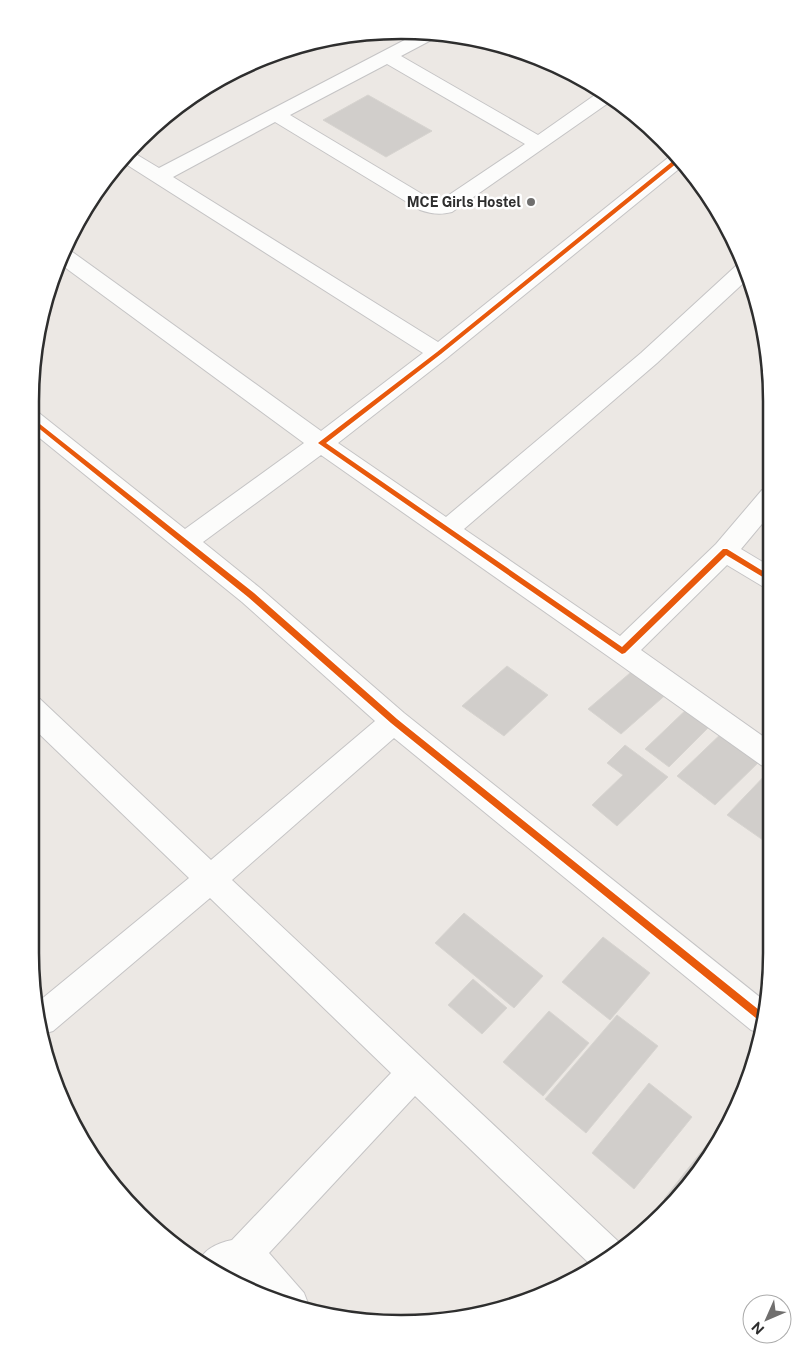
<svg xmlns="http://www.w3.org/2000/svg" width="802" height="1354" viewBox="0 0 802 1354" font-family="'Public Sans',sans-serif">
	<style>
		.building { fill: #d1cecb; stroke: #d7d4d0 }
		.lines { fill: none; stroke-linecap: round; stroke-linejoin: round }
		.minor-casing { stroke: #c5c4c5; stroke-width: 2 }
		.minor { fill: #fcfcfb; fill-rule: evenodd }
		.cycleway-casing { stroke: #fff; stroke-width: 3 }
		.cycleway { fill: #e8590c; fill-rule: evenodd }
		.poi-dot { fill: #706f6e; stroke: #fff; stroke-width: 2 }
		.labels { text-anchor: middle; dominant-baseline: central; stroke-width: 5; stroke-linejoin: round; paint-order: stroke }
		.far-poi-label { font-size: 14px; font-weight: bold; fill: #2e2e2e; stroke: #fff; text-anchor: end }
		.rim { fill: none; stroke: #2e2e2e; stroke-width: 2.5 }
	</style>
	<rect width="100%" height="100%" fill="#ece8e4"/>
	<!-- building -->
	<g class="building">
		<path d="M368,95l64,36 -46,26 -63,-37z"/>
		<path d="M507,666l41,29 -44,41 -42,-30z"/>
		<path d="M637,667l33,24 -49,43 -33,-25z"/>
		<path d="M691,705l24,16 -46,46 -24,-18z"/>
		<path d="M726,729l38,28 -49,48 -38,-29z"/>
		<path d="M625,745l43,32 -51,49 -25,-21 31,-30 -16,-12z"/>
		<path d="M771,769v75l-1,1 -43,-30z"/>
		<path d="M464,913l79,63 -29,32 -79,-65z"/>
		<path d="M603,937l47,36 -40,47 -48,-38z"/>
		<path d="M473,979l34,29 -25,26 -34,-29z"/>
		<path d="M549,1011l40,32 -46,53 -40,-34z"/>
		<path d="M617,1015l41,31 -72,87 -41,-34z"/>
		<path d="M649,1083l43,34 -58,72 -42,-36z"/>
		<path d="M731,1114l-22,45 -41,44 -4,-4z"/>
	</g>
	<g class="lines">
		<defs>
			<path id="minor" d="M420,32l19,2 -2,3 -36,19 137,79 64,-45 12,9 -162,113c-12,3 -20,2 -32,-2l-145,-88 -102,55 265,165 236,-189 6,3 5,8 -238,194 -109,85 108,74 195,-164 97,-89 6,-1 6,14 -93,86 -193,166 156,107 96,-92 46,-54 9,-3v26l-30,36 30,18v22l-9,-3 -35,-21 -86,85 130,92v27l-10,-4 -149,-106 -291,-204 -118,87 57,46 144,125 362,289 -6,31 -9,-3 -357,-292 -162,142 389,364 2,5 -31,17 -177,-170 -146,157 35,40 5,13 -1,3 -26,-5 -29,-14 -15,-14 -8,3 -32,-16c6,-14 19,-20 34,-23l159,-167 -181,-175 -157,133 -10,3 -5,-32 151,-124 -159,-153v-29l10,3 171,161 164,-139 -133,-119 -211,-171v-20l8,2 146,116 119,-86 -245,-180 6,-13 6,1 250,180 102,-78 -302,-192 8,-11 30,18zM387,64l138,80 -88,59 -147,-88z"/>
		</defs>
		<!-- minor casing -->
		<use href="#minor" class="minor-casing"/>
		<!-- minor -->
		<use href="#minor" class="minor"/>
		<defs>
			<g id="cycleway">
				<path d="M679,156l3,3 -241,195 -115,89 296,204 101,-98h4l44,27v6l-45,-27 -101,98 -3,1 -304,-211 119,-91z"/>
				<path d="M31,417l223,176 143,126 367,295 -2,9 -371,-300 -143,-126 -217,-175z"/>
			</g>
		</defs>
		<!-- cycleway casing -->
		<use href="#cycleway" class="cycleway-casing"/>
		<!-- cycleway -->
		<use href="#cycleway" class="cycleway"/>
	</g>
	<!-- markers -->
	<circle class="poi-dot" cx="531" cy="202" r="5"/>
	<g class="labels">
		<!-- far-poi labels -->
		<g class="far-poi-label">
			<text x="521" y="202">MCE Girls Hostel</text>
		</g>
	</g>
	<!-- crop -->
	<path d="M0 0H802V1354H0ZM401 39H401A362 362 0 0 1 763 401V953A362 362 0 0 1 401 1315H401A362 362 0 0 1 39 953V401A362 362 0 0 1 401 39Z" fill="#fff" fill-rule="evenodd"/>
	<path class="rim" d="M401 39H401A362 362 0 0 1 763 401V953A362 362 0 0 1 401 1315H401A362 362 0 0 1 39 953V401A362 362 0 0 1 401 39Z"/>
	<!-- north arrow -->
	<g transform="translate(767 1319) rotate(225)"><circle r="24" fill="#ffffff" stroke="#ababab"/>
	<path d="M0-4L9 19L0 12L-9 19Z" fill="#706f6e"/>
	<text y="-8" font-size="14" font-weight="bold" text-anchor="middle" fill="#2e2e2e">N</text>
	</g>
</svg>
